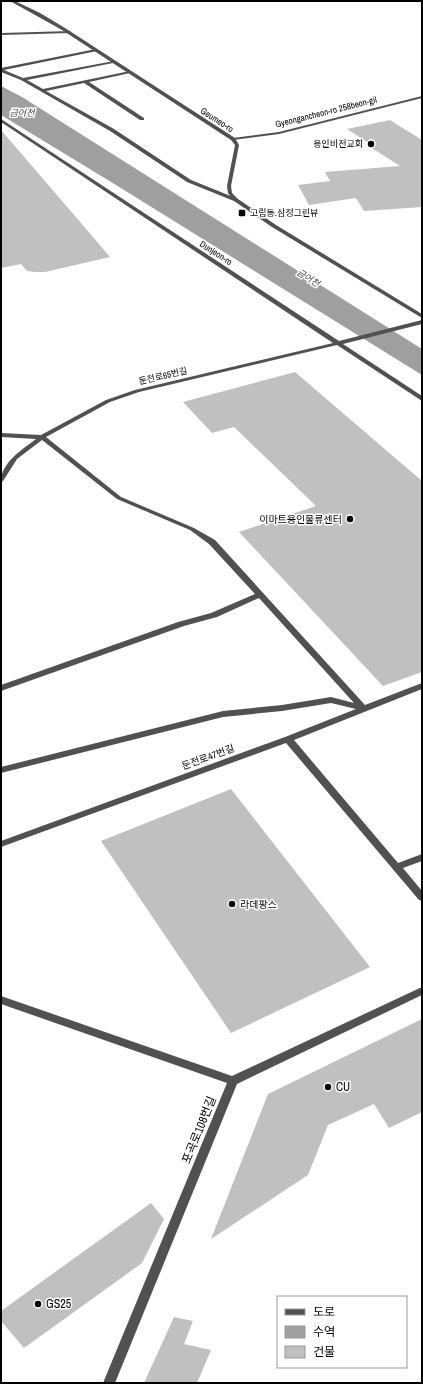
<svg xmlns="http://www.w3.org/2000/svg" width="423" height="1384" viewBox="0 0 423 1384" font-family="'Archivo Narrow','Noto Sans KR',sans-serif">
	<style>
		.water { fill: #9f9f9f }
		.building { fill: #c0c0c0 }
		.lines { fill: none; stroke-linecap: round; stroke-linejoin: round }
		.minor { fill: #515151; fill-rule: evenodd }
		.tertiary { fill: #515151; fill-rule: evenodd }
		.poi-dot { fill: #000; stroke: #fff; stroke-width: 1.5 }
		.labels { text-anchor: middle; dominant-baseline: central; stroke-width: 3; stroke-linejoin: round; paint-order: stroke }
		.far-street-label { font-size: 9px; fill: #000; stroke: #fff }
		.far-water-label { font-size: 9px; font-style: italic; fill: #404040; stroke: #fff }
		.far-poi-label { font-size: 9px; fill: #000; stroke: #fff; text-anchor: end }
		.poi-label { font-size: 10px; fill: #000; stroke: #fff; text-anchor: end }
		.street-label { font-size: 10px; fill: #000; stroke: #fff }
		.near-poi-label { font-size: 12px; fill: #000; stroke: #fff; text-anchor: start }
		.near-street-label { font-size: 12px; fill: #000; stroke: #fff }
	</style>
	<rect width="100%" height="100%" fill="#fff"/>
	<!-- water -->
	<path class="water" d="M1,86l21,11 400,252v26l-306,-190 -115,-70z"/>
	<!-- building -->
	<g class="building">
		<path d="M390,120l32,20v67l-58,4 -8,-13 -47,7 -11,-20 32,-4 -5,-9 75,-6 -33,-21 3,-1 -23,-15z"/>
		<path d="M1,130l92,107 17,20 -65,15h-10l-8,-1 -6,-7 -20,4z"/>
		<path d="M295,372l127,109v191l-39,14 -144,-154 77,-26 -82,-79 -22,6 -29,-31z"/>
		<path d="M231,789l139,178 -139,66 -130,-192z"/>
		<path d="M422,1019v93l-33,16 -15,-24 -46,21 -20,50 -97,64 57,-145z"/>
		<path d="M151,1203l13,16 -22,44 -118,85 -23,-27v-10z"/>
		<path d="M174,1317l19,4 -9,23 27,6 -14,33h-53z"/>
	</g>
	<g class="lines">
		<!-- minor -->
		<g class="minor">
			<path d="M71,31l-1,2 -69,2v-2z"/>
			<path d="M96,49l1,2 -93,19 19,8 91,-17v2h-1l-86,17 16,9 87,-18v2l-41,9 55,36v2h-4l-56,-37 -38,8 68,38 77,51 47,19v2h-4l-47,-19 -77,-51 -89,-51 -20,-8v-4z"/>
			<path d="M422,96v2l-143,36 -46,6 -2,-1 2,-1 46,-6z"/>
			<path d="M1,119l338,222 83,-21v4l-79,20 79,52v5l-85,-56 -198,47 -29,10 -64,35 75,60 73,31 21,12 150,165 57,-22v6l-128,51 104,123 24,-9v7l-19,7 19,23v10l-3,-1 -133,-157 -285,104v-6l284,-104 71,-28 -25,-6 -49,8 -59,6 -222,56v-6l222,-56 59,-6 49,-8 23,6 -95,-105 -42,19 -33,9 -183,65v-6l177,-63 33,-9 44,-19 -46,-50 -19,-14 -73,-31 -75,-59 -25,19 -14,22 -2,1c0,-20 21,-32 35,-43l-35,-2v-4l40,2 65,-35 29,-10 198,-47 -332,-221z"/>
			<path d="M422,987v8l-185,89 -122,299h-12l124,-300 -226,-79v-8l231,80z"/>
		</g>
		<!-- tertiary -->
		<path class="tertiary" d="M10,1h5l25,12 25,15 170,110 4,7 -8,41 1,7 6,6 38,26 146,89v4l-150,-91 -38,-26 -6,-8 -1,-7 8,-41 -4,-5 -169,-110z"/>
	</g>
	<!-- markers -->
	<g class="poi-dot">
		<circle cx="371" cy="144" r="4"/>
		<rect x="238" y="209" width="8" height="8" rx="2"/>
		<circle cx="350" cy="519" r="4"/>
		<circle cx="232" cy="904" r="4"/>
		<circle cx="328" cy="1087" r="4"/>
		<circle cx="38" cy="1304" r="4"/>
	</g>
	<g class="labels">
		<!-- far-street labels -->
		<g class="far-street-label">
			<text transform="translate(326 112) rotate(-14)">Gyeongancheon-ro 258beon-gil</text>
			<text transform="translate(217 120) rotate(33)">Geumeo-ro</text>
			<text transform="translate(216 253) rotate(33)">Dunjeon-ro</text>
			<text transform="translate(163 376) rotate(-13)">둔전로65번길</text>
		</g>
		<!-- far-water labels -->
		<g class="far-water-label">
			<text x="22" y="113">금어천</text>
			<text transform="translate(308 278) rotate(32)">금어천</text>
		</g>
		<!-- far-poi labels -->
		<g class="far-poi-label">
			<text x="363" y="144">용인비전교회</text>
			<text x="250" y="213" text-anchor="start">고림동.삼정그린뷰</text>
		</g>
		<!-- poi labels -->
		<g class="poi-label">
			<text x="342" y="519">이마트용인물류센터</text>
			<text x="240" y="904" text-anchor="start">라데팡스</text>
		</g>
		<!-- street labels -->
		<g class="street-label">
			<text transform="translate(208 757) rotate(-20)">둔전로47번길</text>
		</g>
		<!-- near-poi labels -->
		<g class="near-poi-label">
			<text x="336" y="1087">CU</text>
			<text x="46" y="1304">GS25</text>
		</g>
		<!-- near-street labels -->
		<g class="near-street-label">
			<text transform="translate(199 1130) rotate(-68)">포곡로108번길</text>
		</g>
	</g>
	<!-- border -->
	<rect width="423" height="1384" fill="none" stroke="#000000" stroke-width="4"/>
	<!-- legend -->
	<rect x="277" y="1296" width="130" height="72" fill="#ffffff" stroke="#999999"/>
	<rect x="285" y="1309" width="20" height="6" fill="#515151" stroke="#999999"/>
	<text x="313" y="1316" font-size="12" fill="#000000">도로</text>
	<rect x="285" y="1326" width="20" height="12" fill="#9f9f9f" stroke="#999999"/>
	<text x="313" y="1336" font-size="12" fill="#000000">수역</text>
	<rect x="285" y="1346" width="20" height="12" fill="#c0c0c0" stroke="#999999"/>
	<text x="313" y="1356" font-size="12" fill="#000000">건물</text>
</svg>
